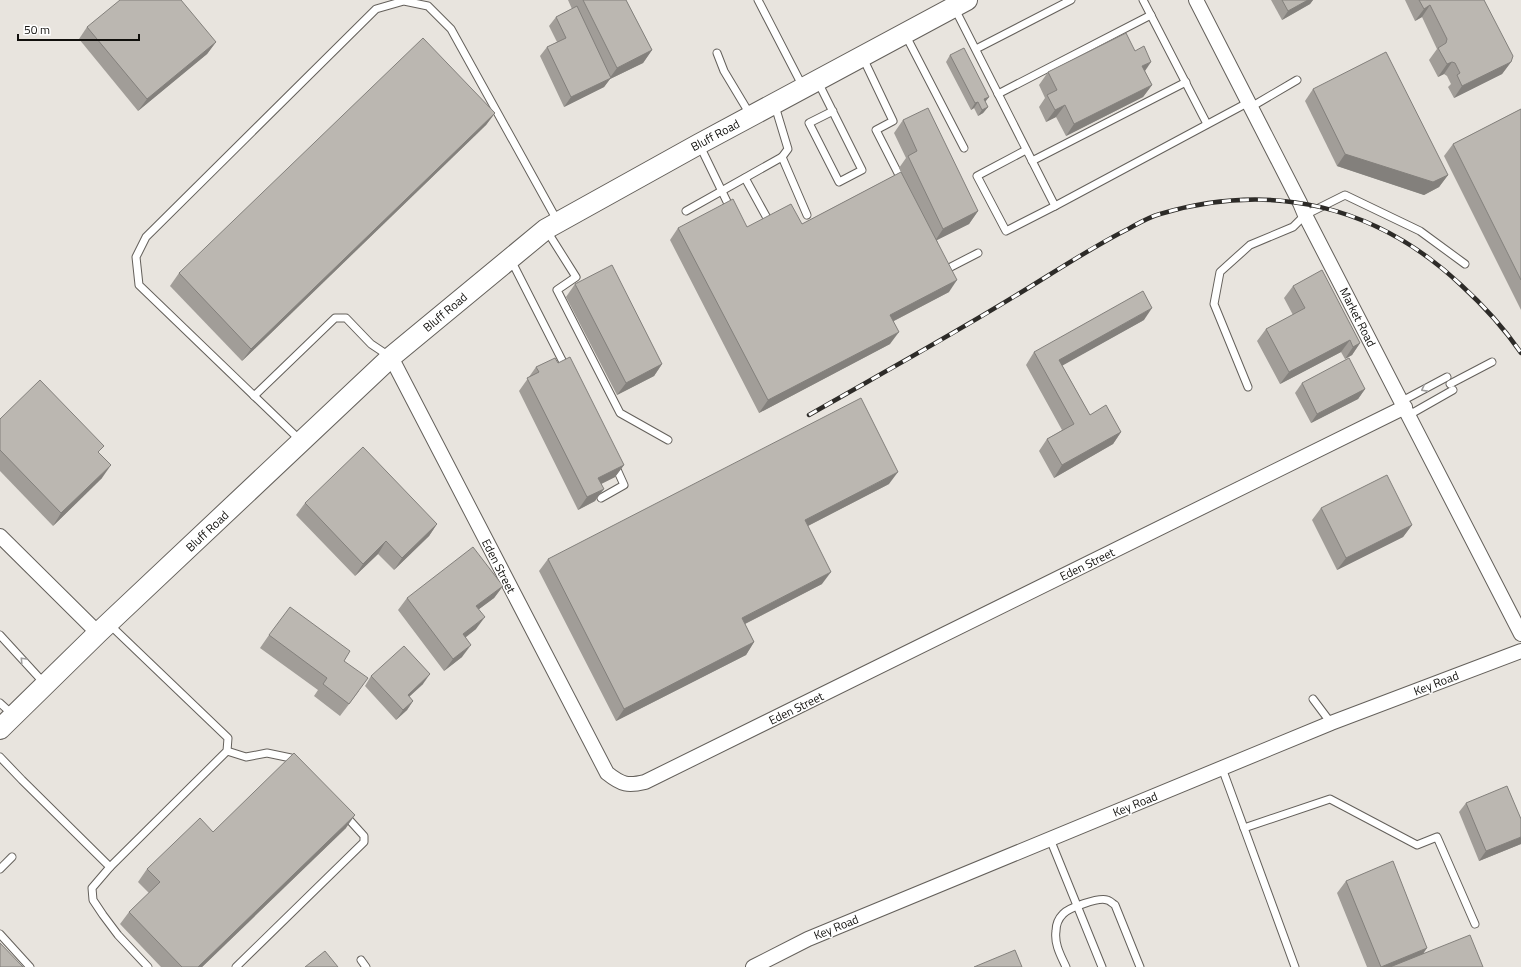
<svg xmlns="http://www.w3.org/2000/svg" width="1521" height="967" viewBox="0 0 1521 967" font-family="'Titillium Web',sans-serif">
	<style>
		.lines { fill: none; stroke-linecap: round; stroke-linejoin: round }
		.lane-casing { stroke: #64605b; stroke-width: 9 }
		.street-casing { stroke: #64605b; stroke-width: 16 }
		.secondary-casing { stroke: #64605b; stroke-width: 22 }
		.lane { stroke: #fff; stroke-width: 7 }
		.street { stroke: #fff; stroke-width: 14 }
		.secondary { stroke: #fff; stroke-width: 20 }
		.rail-casing { stroke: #2d2b28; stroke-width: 4.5 }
		.rail { stroke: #fff; stroke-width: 3; stroke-dasharray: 9; stroke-linecap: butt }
		.wall { fill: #a19d98 }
		.shaded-wall { fill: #83807c }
		.building { fill: #bbb7b1; stroke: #83807c }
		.oneway { stroke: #a09f9e }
		.labels { text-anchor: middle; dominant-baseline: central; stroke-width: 3; stroke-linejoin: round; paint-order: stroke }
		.street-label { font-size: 12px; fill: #11100d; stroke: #fff }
	</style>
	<rect width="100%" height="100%" fill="#e8e4de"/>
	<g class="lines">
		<defs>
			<g id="lane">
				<path d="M758,0l45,87"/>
				<path d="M1143,0l64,124"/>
				<path d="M954,7l101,199 194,-104"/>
				<path d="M905,34l59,114"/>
				<path d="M976,49l95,-49"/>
				<path d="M717,53l7,18 27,45"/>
				<path d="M863,58l30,63 -17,9 26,51"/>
				<path d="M818,82l44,88 -23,12 -30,-59 24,-12"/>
				<path d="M998,94l153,-79"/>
				<path d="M775,106l13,43 -6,8 25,58"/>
				<path d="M1251,107l46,-27"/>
				<path d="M700,146l31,64"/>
				<path d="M1026,150l-49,26 29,55 49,-25"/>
				<path d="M1032,161l154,-79"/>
				<path d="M745,178l22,40"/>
				<path d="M686,211l96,-54"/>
				<path d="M547,231l29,46 -19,13 63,123 48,27"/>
				<path d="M511,260l55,108"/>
				<path d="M944,268l1,2 33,-17"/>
				<path d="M1450,384l42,-22"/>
				<path d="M1248,387l-34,-83 6,-32 30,-27 43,-18 12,-12 40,-20 75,36 45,33"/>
				<path d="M254,396l81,-78h11l25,26 18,12"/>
				<path d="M1402,401l45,-24"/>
				<path d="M1409,415l44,-25"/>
				<path d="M301,441l-162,-156 -3,-28 10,-20 230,-228 28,-8 24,5 23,23 107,193"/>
				<path d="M601,498l23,-13 -9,-20"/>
				<path d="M0,635l44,48"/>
				<path d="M1313,699l18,24"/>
				<path d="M0,703l12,11"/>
				<path d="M227,751l19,6 21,-4 24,5 5,6"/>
				<path d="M0,757l22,23 88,87 117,-116 1,-13 -119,-114"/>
				<path d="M1222,768l73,199"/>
				<path d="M1244,828l86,-29 87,46 20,-8 38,87"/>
				<path d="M1050,839l52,128"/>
				<path d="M110,867l-18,21 1,12 10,15 15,20 30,32"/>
				<path d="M0,869l12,-12"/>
				<path d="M0,934l30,33"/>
				<path d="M361,960l5,7"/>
				<path d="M236,967l128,-125v-6l-19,-21"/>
				<path d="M1066,967c-5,-11 -12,-23 -10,-36 0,-6 3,-13 7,-17 5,-6 36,-17 44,-14 2,0 5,3 8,5l25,62"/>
			</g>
			<g id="street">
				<path d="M1196,0l104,203 5,12 216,419"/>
				<path d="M391,357l216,416c15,12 21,13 38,9l760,-375"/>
				<path d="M0,536l98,97"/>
				<path d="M753,967l55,-28 523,-216 190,-72"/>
			</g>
			<path id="secondary" d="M0,729l98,-96 293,-276 155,-128 153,-85 268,-144"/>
		</defs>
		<!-- lane casing -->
		<use href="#lane" class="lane-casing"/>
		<!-- street casing -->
		<use href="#street" class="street-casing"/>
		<!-- secondary casing -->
		<use href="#secondary" class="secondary-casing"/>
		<!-- lane -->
		<use href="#lane" class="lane"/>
		<!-- street -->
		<use href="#street" class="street"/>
		<!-- secondary -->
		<use href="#secondary" class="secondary"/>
		<defs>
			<path id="rail" d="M809,415c70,-40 141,-79 211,-122 36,-22 72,-46 110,-65 9,-5 19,-11 30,-14 112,-33 216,-9 301,71 23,21 43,43 60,68"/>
		</defs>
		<!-- rail casing -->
		<use href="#rail" class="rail-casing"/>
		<!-- rail -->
		<use href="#rail" class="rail"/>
	</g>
	<!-- wall -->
	<g class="wall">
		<path d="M568,0h58l26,50 -9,13 -33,16 -6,8 -40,20 -24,-51 7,-9 10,-5 -8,-16 7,-9 16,-8z"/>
		<path d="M1271,0h42l-3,4 -28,16z"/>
		<path d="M1405,0h79l27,62 -9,12 -48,24 -6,-11 3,-3 -4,-8 -3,-2 -6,3 -9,-17 8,-11 -15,-32 -7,4z"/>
		<path d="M87,27l129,15 -9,12 -69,57 -59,-72z"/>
		<path d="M950,55l39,42 -4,5 3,5 -5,6 -5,3 -4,-8 -3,2 -25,-48z"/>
		<path d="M1145,71l7,14 -9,12 -77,39 -10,-19 -10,5 -7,-15 6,-9 -6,-13 9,-13z"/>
		<path d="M1313,89l135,86 -9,12 -15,8 -87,-29 -32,-65z"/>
		<path d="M1521,109v201l-77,-154 9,-12z"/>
		<path d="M495,113l-9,12 -244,236 -72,-75 9,-13z"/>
		<path d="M903,120l75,91 -9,13 -32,16 12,52 -55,29 -4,23 -131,69 -89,-173 8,-12 69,-1 55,-3 99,-52 -2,-4 7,-10 -12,-25z"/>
		<path d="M575,284l87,80 -8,12 -37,19 -51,-98z"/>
		<path d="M1293,286l67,57 -8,12 -7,4 -4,-7 -61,32 -23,-43 9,-12 27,-14 -9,-17z"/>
		<path d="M1144,320l-82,45 28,50 31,17 -8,12 -59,34 -15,-27 8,-12 15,-9 -36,-65 8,-13z"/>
		<path d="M558,363l66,102 -9,12 -14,7 -6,17 -17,9 -59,-119 17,-24z"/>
		<path d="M1302,383l63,6 -7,10 -47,24 -16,-30z"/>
		<path d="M0,419l99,34 3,25 -49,48 -53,-55z"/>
		<path d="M889,484l-81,42 14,58 -77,40 9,18 -8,13 -130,66 -77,-150 9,-12z"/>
		<path d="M305,503l132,21 -8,12 -35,34 -16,-16 -23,22 -59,-61z"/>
		<path d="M1321,508l91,17 -9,12 -66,33 -25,-50z"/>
		<path d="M503,586l-9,12 -15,11 -3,20 -11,9 -3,19 -18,14 -46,-61 9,-12z"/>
		<path d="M269,635l75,26 15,30 -19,25 -26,-20 4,-6 -58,-42z"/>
		<path d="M371,676l52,8 -14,13 4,4 -6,9 -11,10 -31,-34z"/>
		<path d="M1466,803l55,41 -42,17 -20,-49z"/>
		<path d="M346,828l-144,139h-41l-41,-43 9,-12 20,-19 -11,-11 9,-13 66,-37z"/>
		<path d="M1346,881l77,72 60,14h-116l-30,-74z"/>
	</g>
	<!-- shaded-wall -->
	<g class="shaded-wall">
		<path d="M1308,0h5l-3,4 -28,16 6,-9z"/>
		<path d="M1430,5l-8,12 -7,4 9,-12z"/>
		<path d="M216,42l-9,12 -69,57 9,-12z"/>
		<path d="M652,50l-9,13 -33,16 -6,8 -40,20 7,-10 38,-18 8,-11z"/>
		<path d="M1151,62l-8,12 -1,-8z"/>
		<path d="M1452,62l-8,12 -6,3 9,-13z"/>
		<path d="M1511,62l-9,12 -48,24 8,-12z"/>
		<path d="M1152,85l-9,12 -77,39 8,-12z"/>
		<path d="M989,97l-5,6 -5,3 5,-7z"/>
		<path d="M978,102l-4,6 -3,2 4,-7z"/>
		<path d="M1065,105l-9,12 -10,5 9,-12z"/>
		<path d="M988,107l-5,6 -5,3 4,-6z"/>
		<path d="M495,113l-9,12 -244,236 9,-12z"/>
		<path d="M1345,154l103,21 -9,12 -15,8 -87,-29z"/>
		<path d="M978,211l-9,13 -34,17 8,-12z"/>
		<path d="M957,280l-8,12 -67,35 8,-12z"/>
		<path d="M1152,308l-8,12 -93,52 8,-12z"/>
		<path d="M899,332l-9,12 -131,69 9,-13z"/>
		<path d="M1350,340l-9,12 -61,32 9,-12z"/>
		<path d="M1360,343l-8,12 -7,4 8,-12z"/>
		<path d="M662,364l-8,12 -37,19 9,-12z"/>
		<path d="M1365,389l-7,10 -47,24 6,-9z"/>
		<path d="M1121,432l-8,12 -59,34 8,-13z"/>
		<path d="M111,465l-9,13 -49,48 8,-13z"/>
		<path d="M624,465l-9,12 -26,13 9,-12z"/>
		<path d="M898,472l-9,12 -93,48 9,-12z"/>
		<path d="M604,489l-9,12 -17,9 9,-13z"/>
		<path d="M437,524l-8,12 -35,34 8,-12z"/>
		<path d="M1412,525l-9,12 -66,33 9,-12z"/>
		<path d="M386,541l-8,13 -23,22 8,-12z"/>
		<path d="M831,572l-9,12 -89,46 9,-12z"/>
		<path d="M503,586l-9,12 -27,20 9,-12z"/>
		<path d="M485,617l-9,12 -22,17 9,-12z"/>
		<path d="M754,642l-8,13 -130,66 8,-12z"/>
		<path d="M471,645l-9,12 -18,14 9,-12z"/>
		<path d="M430,674l-7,10 -22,20 7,-9z"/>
		<path d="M413,701l-6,9 -11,10 7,-10z"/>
		<path d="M355,815l-9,13 -144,139h-4z"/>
		<path d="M1521,837v7l-42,17 7,-10z"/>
		<path d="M1427,948l-8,12 -17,7h-21z"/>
	</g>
	<!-- building -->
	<g class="building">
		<path d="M120,0h61l35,42 -69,57 -60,-72z"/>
		<path d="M583,0h43l26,50 -35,18z"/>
		<path d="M1282,0h26l-20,11z"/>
		<path d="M1419,0h65l29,56 -2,6 -49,24 -5,-11 3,-2 -5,-10 -3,-1 -5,2 -9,-16 8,-5 1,-4 -17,-34 -6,4z"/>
		<path d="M577,6l34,72 -40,19 -24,-50 19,-9 -10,-21z"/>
		<path d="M1126,33l9,18 9,-5 7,16 -9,4 10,19 -78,39 -9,-19 -10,5 -8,-15 10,-5 -9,-18z"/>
		<path d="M423,38l72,75 -244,236 -72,-76z"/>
		<path d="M964,48l25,49 -5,2 4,8 -6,3 -4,-8 -3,1 -25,-48z"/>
		<path d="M1386,52l62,123 -15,7 -88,-28 -32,-65z"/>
		<path d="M928,108l50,103 -35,18 -35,-73 9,-5 -14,-31z"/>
		<path d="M1521,109v171l-68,-136z"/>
		<path d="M901,172l56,108 -67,35 9,17 -131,68 -90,-172 55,-29 14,28 44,-23 11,20z"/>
		<path d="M612,265l50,99 -36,19 -51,-99z"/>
		<path d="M1322,270l38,73 -7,4 -3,-7 -61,32 -23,-43 39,-21 -12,-22z"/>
		<path d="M1143,291l9,17 -93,52 31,55 16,-10 15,27 -59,33 -15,-26 27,-15 -40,-72z"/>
		<path d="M570,357l54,108 -26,13 6,11 -17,8 -60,-119 12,-6 -3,-5 19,-9 3,5z"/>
		<path d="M1349,358l16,31 -48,25 -15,-31z"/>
		<path d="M40,380l64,66 -6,6 13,13 -50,48 -61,-63v-31z"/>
		<path d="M861,398l37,74 -93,48 26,52 -89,46 12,24 -130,67 -76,-150z"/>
		<path d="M363,447l74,77 -35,34 -16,-17 -23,23 -58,-61z"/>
		<path d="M1387,475l25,50 -66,33 -25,-50z"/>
		<path d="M473,547l30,39 -27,20 9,11 -22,17 8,11 -18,14 -46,-61z"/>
		<path d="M290,607l60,44 -6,10 24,17 -19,26 -26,-20 4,-6 -58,-43z"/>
		<path d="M404,646l26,28 -22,21 5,6 -10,9 -32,-34z"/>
		<path d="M294,753l61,62 -157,152h-16l-53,-55 31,-30 -13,-13 53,-51 13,14z"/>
		<path d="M1507,786l14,33v18l-35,14 -20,-48z"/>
		<path d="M1393,861l34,87 -46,19 -35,-86z"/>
		<path d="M1470,935l13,32h-93z"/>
		<path d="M0,943l23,24h-23z"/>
		<path d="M1015,950l7,17h-48z"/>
		<path d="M325,951l13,16h-33z"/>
	</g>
	<!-- one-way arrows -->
	<defs><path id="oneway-chevron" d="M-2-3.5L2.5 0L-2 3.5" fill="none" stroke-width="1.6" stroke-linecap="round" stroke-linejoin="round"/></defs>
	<g class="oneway">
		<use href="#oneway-chevron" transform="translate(1424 389) rotate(152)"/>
		<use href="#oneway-chevron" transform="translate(23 660) rotate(-133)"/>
	</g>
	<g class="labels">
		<!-- street labels -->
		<g class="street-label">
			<text transform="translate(715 135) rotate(-28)">Bluff Road</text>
			<text transform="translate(445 312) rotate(-40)">Bluff Road</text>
			<text transform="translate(1358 317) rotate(63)">Market Road</text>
			<text transform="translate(207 531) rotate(-43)">Bluff Road</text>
			<text transform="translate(1087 564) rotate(-26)">Eden Street</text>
			<text transform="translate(499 566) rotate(63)">Eden Street</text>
			<text transform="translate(1436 683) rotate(-21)">Key Road</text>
			<text transform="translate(796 708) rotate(-26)">Eden Street</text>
			<text transform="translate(1135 804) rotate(-22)">Key Road</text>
			<text transform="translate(836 927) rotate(-22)">Key Road</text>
		</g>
	</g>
	<!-- scale -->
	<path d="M18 34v6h121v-6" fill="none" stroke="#11100d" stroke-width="2"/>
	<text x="24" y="34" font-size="12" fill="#11100d" stroke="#ffffff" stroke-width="3" paint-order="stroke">50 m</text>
</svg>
